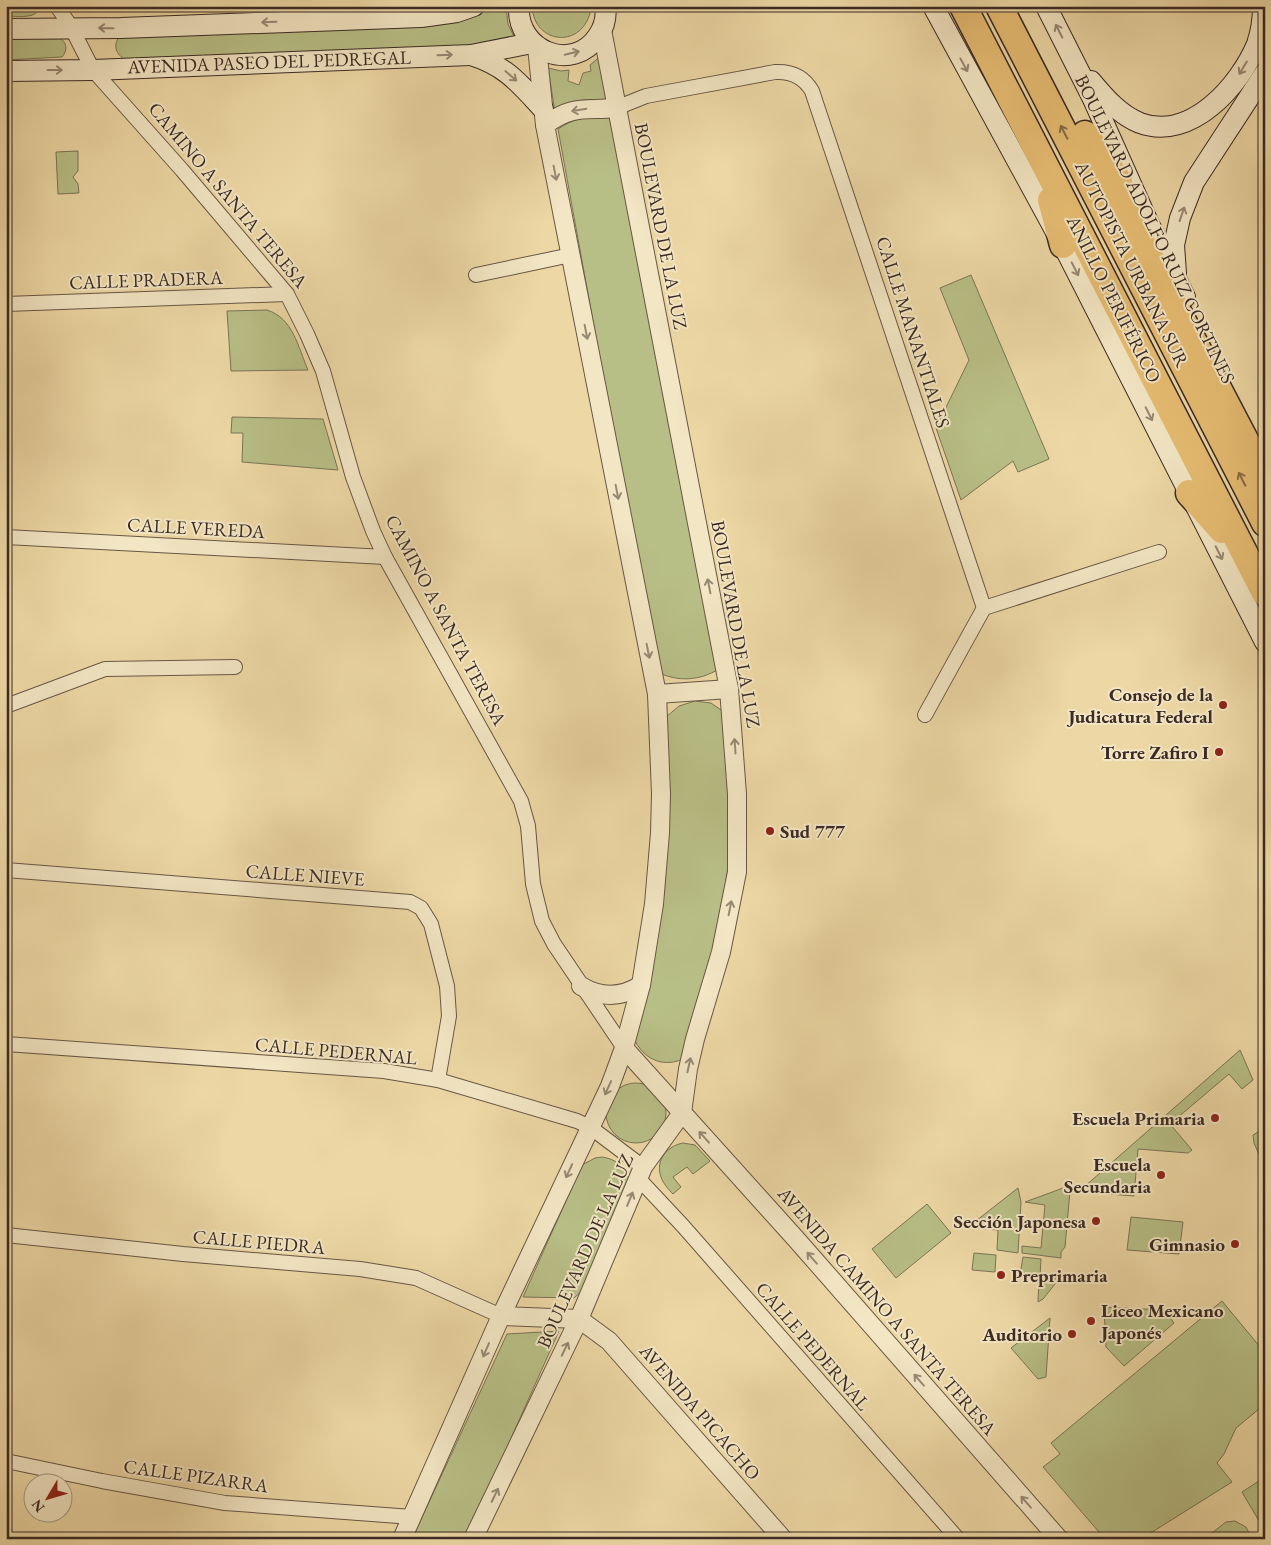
<svg xmlns="http://www.w3.org/2000/svg" width="1271" height="1545" viewBox="0 0 1271 1545" font-family="'EB Garamond',serif">
	<style>
		.green { fill: #b8bf86; stroke: #7a7456 }
		.lines { fill: none; stroke-linecap: round; stroke-linejoin: round }
		.minor-casing { stroke: #685645; stroke-width: 16 }
		.tertiary-casing { stroke: #685645; stroke-width: 20 }
		.secondary-casing { stroke: #3b2a25; stroke-width: 22 }
		.motorway-casing { stroke: #3b2a25; stroke-width: 29 }
		.minor { stroke: #f3e6c4; stroke-width: 14 }
		.tertiary { stroke: #f3e6c4; stroke-width: 18 }
		.secondary { stroke: #f3e6c4; stroke-width: 20 }
		.motorway { stroke: #e6bc72; stroke-width: 26 }
		.oneway { stroke: #978874 }
		.oneway2 { stroke: #886c48 }
		.poi-dot { fill: #8f2418; stroke: #f3e6c4; stroke-width: 2 }
		.labels { text-anchor: middle; dominant-baseline: central; stroke-width: 4; stroke-linejoin: round; paint-order: stroke }
		.street-label { font-size: 19px; fill: #3b2a25; stroke: #f3e6c4 }
		.poi-label { font-size: 19px; font-weight: bold; fill: #3b2a25; stroke: #f3e6c4; text-anchor: end }
	</style>
	<rect width="100%" height="100%" fill="#edd8a5"/>
	<filter id="stains"><feTurbulence type="fractalNoise" baseFrequency=".004" numOctaves="4"/><feColorMatrix values="0 0 0 0 .2 0 0 0 0 .09 0 0 0 0 .02 0 0 0 .5 -.17"/></filter>
	<radialGradient id="worn" r=".72"><stop offset=".6" stop-color="#630" stop-opacity="0"/><stop offset="1" stop-color="#630" stop-opacity=".3"/></radialGradient>
	<!-- green -->
	<g class="green">
		<path d="M6,6h34c-2,14 -23,10 -34,10z"/>
		<path d="M497,6h9l2,18 9,19 -38,4 -355,12c-9,-6 -11,-15 -4,-23l350,-21z"/>
		<path d="M532,6h59v2c-6,41 -57,38 -59,-2z"/>
		<path d="M57,37c9,3 12,12 5,20l-56,3v-21z"/>
		<path d="M602,55l9,47c-21,-5 -39,-3 -56,10l-7,-44 13,3 8,-1 -1,11 11,4 4,-12 8,-2 -1,-6z"/>
		<path d="M603,116l9,2 107,551c-20,12 -41,13 -62,3l-99,-543c15,-10 27,-12 45,-13z"/>
		<path d="M78,151v20l-5,6 5,7 1,9 -21,1 -2,-42z"/>
		<path d="M971,275l78,184 -31,13 -5,-11 -52,39 -25,-72 33,-68 -29,-72z"/>
		<path d="M267,310c26,8 31,37 41,60l-77,1 -4,-60z"/>
		<path d="M232,417l91,2 15,51 -96,-8 1,-29h-12z"/>
		<path d="M695,701l16,2 13,9c6,54 9,109 3,163 -8,63 -28,124 -46,185 -20,7 -37,-1 -47,-21l35,-249 -3,-73 13,-11z"/>
		<path d="M1240,1050l13,30 -11,9 -13,-15 -59,50 22,26 -4,3 -50,-4 -4,47 -64,-5 -5,56 -4,5v6l-39,-5v-7l19,2 4,-43 -20,-3 41,-15h18z"/>
		<circle cx="636" cy="1113" r="30"/>
		<path d="M1265,1128v40l-11,-25 -1,-8z"/>
		<path d="M683,1143l12,2 15,16 -17,13 -6,-7 -14,10 8,10 -8,7c-5,-5 -10,-11 -12,-17 -6,-17 6,-31 22,-34z"/>
		<path d="M602,1157c14,2 22,9 27,22l-38,104 -17,15 -51,-1 59,-132 13,-7z"/>
		<path d="M1018,1188l3,14 -3,51 -21,-3 1,-20 -23,-2 -3,-4z"/>
		<path d="M927,1204l24,29 -55,45 -24,-29z"/>
		<path d="M1131,1217l52,5 -4,32 -52,-4z"/>
		<path d="M974,1253l22,2 -1,17 -23,-2z"/>
		<path d="M1023,1257l18,2 -1,18 19,2 -16,20 -5,3 1,-25 -19,-3z"/>
		<path d="M1222,1301l43,52v51l-29,24 -12,26 -7,9 15,19 -91,57h-36l-62,-72 17,-13 -9,-11z"/>
		<path d="M1104,1307l60,3 10,13 -50,43 -18,-19z"/>
		<path d="M1050,1318l-4,59 -8,2 -27,-31z"/>
		<path d="M559,1331l-93,208h-54l95,-205z"/>
		<path d="M1265,1477v54l-23,-39z"/>
		<path d="M1235,1521l11,6 6,12h-48l22,-17z"/>
	</g>
	<g class="lines">
		<defs>
			<g id="minor">
				<path d="M57,6l14,21 22,43 89,100 105,124 20,40 16,37 30,106 20,54 12,26 136,244 7,25 5,58 9,37 12,23 70,104"/>
				<path d="M299,6l3,15"/>
				<path d="M616,108l30,-12 129,-24c17,-1 29,5 37,19l172,517"/>
				<path d="M476,275l95,-20"/>
				<path d="M6,304l281,-10"/>
				<path d="M6,537l379,20"/>
				<path d="M984,608l175,-56"/>
				<path d="M6,706l99,-37 130,-2"/>
				<path d="M925,715l59,-107"/>
				<path d="M6,870l404,32 11,6 10,16 16,62 2,30 -11,64"/>
				<path d="M6,1044l378,27 54,9 139,41 13,6 53,40"/>
				<path d="M638,1178l45,48 275,313"/>
				<path d="M6,1235l177,19 177,15 56,9 85,38"/>
				<path d="M6,1461l96,20 123,22 187,14"/>
			</g>
			<g id="tertiary">
				<path d="M545,125c29,-21 40,-14 71,-17"/>
				<path d="M657,694l72,-5"/>
				<path d="M581,986c20,12 40,12 60,-1"/>
				<path d="M624,1048l172,191 263,300"/>
				<path d="M501,1316l78,3 30,22 174,198"/>
				<path d="M402,1539l99,-223 109,-230 14,-38 17,-63 13,-81 6,-71 1,-39 -4,-100 -112,-569 -8,-78"/>
				<path d="M473,1539l106,-220 64,-152 39,-54 6,-44 7,-30 26,-87 16,-80v-78l-8,-105 -127,-659"/>
			</g>
			<g id="secondary">
				<path d="M519,6c-3,45 54,68 79,30 6,-9 9,-19 7,-30"/>
				<path d="M933,6l130,239 202,397"/>
				<path d="M1046,6l47,93 55,123 37,75"/>
				<path d="M6,29l115,-1 300,-11 36,-5 17,-6"/>
				<path d="M471,55c35,11 48,28 72,54"/>
				<path d="M6,71l87,-1 378,-15 61,-12"/>
				<path d="M1091,81c14,17 29,34 49,42 51,19 100,-38 117,-79 4,-12 6,-25 6,-38"/>
				<path d="M1176,273l-2,-28 6,-27 14,-36 71,-109"/>
			</g>
			<g id="motorway">
				<path d="M963,6l302,587"/>
				<path d="M999,6l266,517"/>
				<path d="M1085,134l34,47"/>
				<path d="M1104,170l161,308"/>
				<path d="M1051,200l12,45"/>
				<path d="M1189,493l33,37"/>
			</g>
		</defs>
		<!-- minor casing -->
		<use href="#minor" class="minor-casing"/>
		<!-- tertiary casing -->
		<use href="#tertiary" class="tertiary-casing"/>
		<!-- secondary casing -->
		<use href="#secondary" class="secondary-casing"/>
		<!-- motorway casing -->
		<use href="#motorway" class="motorway-casing"/>
		<!-- minor -->
		<use href="#minor" class="minor"/>
		<!-- tertiary -->
		<use href="#tertiary" class="tertiary"/>
		<!-- secondary -->
		<use href="#secondary" class="secondary"/>
		<!-- motorway -->
		<use href="#motorway" class="motorway"/>
	</g>
	<!-- one-way arrows -->
	<defs><path id="oneway-shaft" d="M-6 0H5M1.5-3L5.5 0L1.5 3" fill="none" stroke-width="1.6" stroke-linecap="round" stroke-linejoin="round" transform="scale(1.25)"/></defs>
	<g class="oneway">
		<use href="#oneway-shaft" transform="translate(269 22) rotate(178)"/>
		<use href="#oneway-shaft" transform="translate(106 28) rotate(-179)"/>
		<use href="#oneway-shaft" transform="translate(1059 31) rotate(-117)"/>
		<use href="#oneway-shaft" transform="translate(572 53) rotate(-13)"/>
		<use href="#oneway-shaft" transform="translate(445 55) rotate(-2)"/>
		<use href="#oneway-shaft" transform="translate(964 65) rotate(61)"/>
		<use href="#oneway-shaft" transform="translate(1243 68) rotate(121)"/>
		<use href="#oneway-shaft" transform="translate(55 70)"/>
		<use href="#oneway-shaft" transform="translate(511 76) rotate(41)"/>
		<use href="#oneway-shaft" transform="translate(579 110) rotate(170)"/>
		<use href="#oneway-shaft" transform="translate(555 173) rotate(79)"/>
		<use href="#oneway-shaft" transform="translate(1182 214) rotate(-71)"/>
		<use href="#oneway-shaft" transform="translate(1075 269) rotate(63)"/>
		<use href="#oneway-shaft" transform="translate(586 332) rotate(79)"/>
		<use href="#oneway-shaft" transform="translate(1149 414) rotate(63)"/>
		<use href="#oneway-shaft" transform="translate(617 492) rotate(79)"/>
		<use href="#oneway-shaft" transform="translate(1219 553) rotate(63)"/>
		<use href="#oneway-shaft" transform="translate(709 586) rotate(-101)"/>
		<use href="#oneway-shaft" transform="translate(648 651) rotate(79)"/>
		<use href="#oneway-shaft" transform="translate(735 746) rotate(-94)"/>
		<use href="#oneway-shaft" transform="translate(730 908) rotate(-79)"/>
		<use href="#oneway-shaft" transform="translate(689 1065) rotate(-78)"/>
		<use href="#oneway-shaft" transform="translate(608 1088) rotate(114)"/>
		<use href="#oneway-shaft" transform="translate(704 1137) rotate(-132)"/>
		<use href="#oneway-shaft" transform="translate(569 1171) rotate(115)"/>
		<use href="#oneway-shaft" transform="translate(630 1199) rotate(-67)"/>
		<use href="#oneway-shaft" transform="translate(812 1258) rotate(-131)"/>
		<use href="#oneway-shaft" transform="translate(565 1349) rotate(-64)"/>
		<use href="#oneway-shaft" transform="translate(486 1350) rotate(114)"/>
		<use href="#oneway-shaft" transform="translate(919 1380) rotate(-131)"/>
		<use href="#oneway-shaft" transform="translate(495 1495) rotate(-64)"/>
		<use href="#oneway-shaft" transform="translate(1026 1502) rotate(-131)"/>
	</g>
	<g class="oneway2">
		<use href="#oneway-shaft" transform="translate(1064 132) rotate(-117)"/>
		<use href="#oneway-shaft" transform="translate(1242 479) rotate(-117)"/>
	</g>
	<!-- markers -->
	<g class="poi-dot">
		<circle cx="1223" cy="705" r="5"/>
		<circle cx="1219" cy="752" r="5"/>
		<circle cx="770" cy="831" r="5"/>
		<circle cx="1215" cy="1118" r="5"/>
		<circle cx="1161" cy="1175" r="5"/>
		<circle cx="1096" cy="1221" r="5"/>
		<circle cx="1235" cy="1244" r="5"/>
		<circle cx="1001" cy="1275" r="5"/>
		<circle cx="1091" cy="1321" r="5"/>
		<circle cx="1072" cy="1334" r="5"/>
	</g>
	<g class="labels">
		<!-- street labels -->
		<g class="street-label">
			<text transform="translate(269 62) rotate(-2)">AVENIDA PASEO DEL PEDREGAL</text>
			<text transform="translate(228 195) rotate(50)">CAMINO A SANTA TERESA</text>
			<text transform="translate(661 226) rotate(79)">BOULEVARD DE LA LUZ</text>
			<text transform="translate(1155 229) rotate(64)">BOULEVARD ADOLFO RUIZ CORTINES</text>
			<text transform="translate(1132 264) rotate(63)">AUTOPISTA URBANA SUR</text>
			<text transform="translate(146 280) rotate(-2)">CALLE PRADERA</text>
			<text transform="translate(1114 299) rotate(63)">ANILLO PERIFÉRICO</text>
			<text transform="translate(913 332) rotate(72)">CALLE MANANTIALES</text>
			<text transform="translate(196 528) rotate(3)">CALLE VEREDA</text>
			<text transform="translate(446 620) rotate(62)">CAMINO A SANTA TERESA</text>
			<text transform="translate(736 624) rotate(80)">BOULEVARD DE LA LUZ</text>
			<text transform="translate(305 875) rotate(4)">CALLE NIEVE</text>
			<text transform="translate(336 1051) rotate(5)">CALLE PEDERNAL</text>
			<text transform="translate(259 1242) rotate(5)">CALLE PIEDRA</text>
			<text transform="translate(585 1251) rotate(-66)">BOULEVARD DE LA LUZ</text>
			<text transform="translate(887 1311) rotate(49)">AVENIDA CAMINO A SANTA TERESA</text>
			<text transform="translate(813 1346) rotate(49)">CALLE PEDERNAL</text>
			<text transform="translate(700 1412) rotate(49)">AVENIDA PICACHO</text>
			<text transform="translate(196 1476) rotate(8)">CALLE PIZARRA</text>
		</g>
		<!-- poi labels -->
		<g class="poi-label">
			<text x="1213" y="694">Consejo de la<tspan x="1213" dy="22">Judicatura Federal</tspan></text>
			<text x="1209" y="752">Torre Zafiro I</text>
			<text x="780" y="831" text-anchor="start">Sud 777</text>
			<text x="1205" y="1118">Escuela Primaria</text>
			<text x="1151" y="1164">Escuela<tspan x="1151" dy="22">Secundaria</tspan></text>
			<text x="1086" y="1221">Sección Japonesa</text>
			<text x="1225" y="1244">Gimnasio</text>
			<text x="1011" y="1275" text-anchor="start">Preprimaria</text>
			<text x="1101" y="1310" text-anchor="start">Liceo Mexicano<tspan x="1101" dy="22">Japonés</tspan></text>
			<text x="1062" y="1334">Auditorio</text>
		</g>
	</g>
	<!-- margin -->
	<rect width="1271" height="1545" fill="none" stroke="#edd8a5" stroke-width="25"/>
	<rect x="8" y="8" width="1256" height="1530" fill="none" stroke="#3b2a25" stroke-width="2.5"/>
	<rect x="12" y="12" width="1246" height="1520" fill="none" stroke="#3b2a25"/>
	<!-- north arrow -->
	<g transform="translate(48 1498) rotate(232)"><circle r="24" fill="#f3e6c4" stroke="#a99b84"/>
	<path d="M0-4L9 19L0 12L-9 19Z" fill="#8f2418"/>
	<text y="-8" font-size="14" font-weight="bold" text-anchor="middle" fill="#3b2a25">N</text>
	</g>
	<rect width="100%" height="100%" filter="url(#stains)"/>
	<rect width="100%" height="100%" fill="url(#worn)"/>
</svg>
